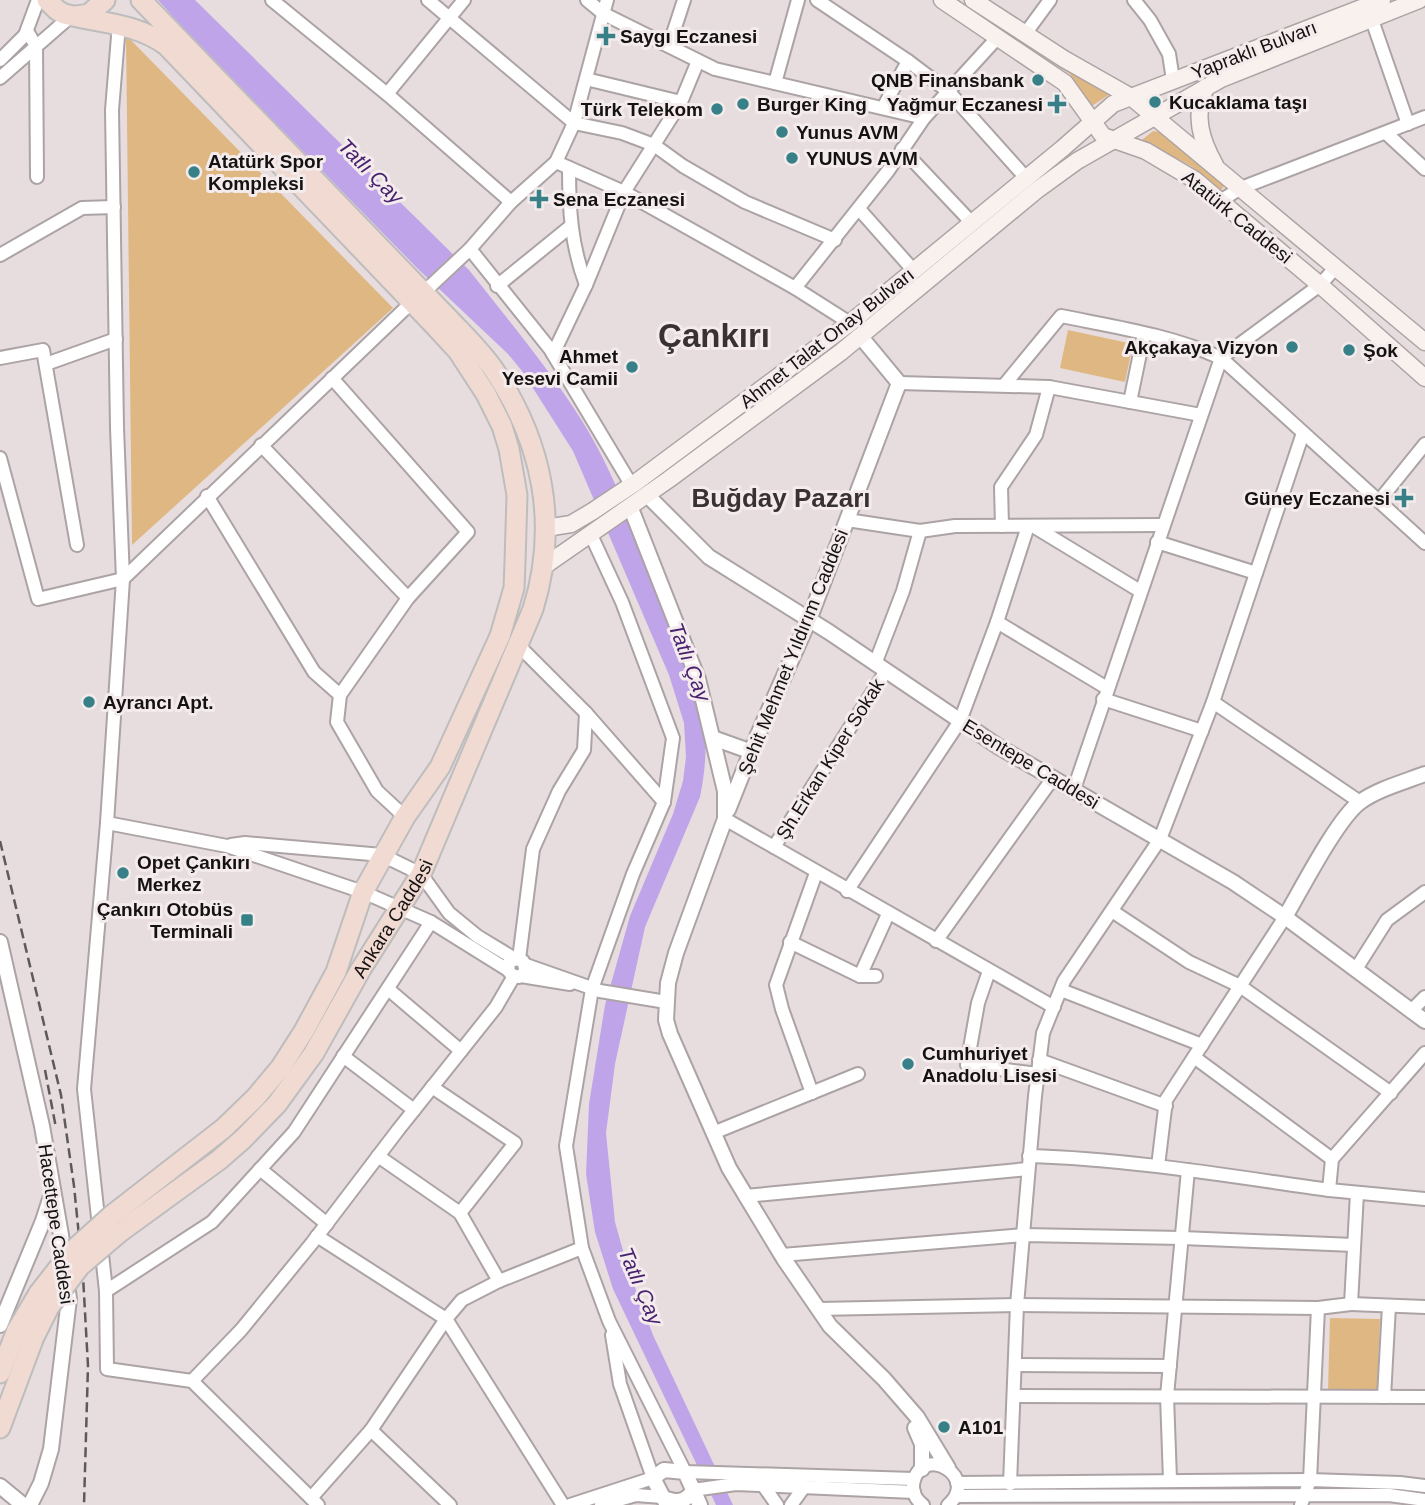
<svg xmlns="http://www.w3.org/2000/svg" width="1425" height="1505" viewBox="0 0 1425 1505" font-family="Arial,sans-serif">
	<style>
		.green { fill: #dfb782 }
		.water { fill: #c0a4e9 }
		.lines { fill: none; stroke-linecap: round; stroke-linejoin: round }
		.minor-casing { stroke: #aca3a5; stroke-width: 16 }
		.tertiary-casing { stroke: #aca3a5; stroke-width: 18 }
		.secondary-casing { stroke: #aca3a5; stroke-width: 19 }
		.trunk-casing { stroke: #bdbdbd; stroke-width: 23 }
		.minor { stroke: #fff; stroke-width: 12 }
		.tertiary { stroke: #fff; stroke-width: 14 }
		.secondary { stroke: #f9f1ee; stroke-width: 16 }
		.trunk { stroke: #f0dad2; stroke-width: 19 }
		.rail { stroke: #5e595a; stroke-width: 2.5; stroke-dasharray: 10 5; stroke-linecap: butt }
		.trunk-bridge-casing { stroke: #bdbdbd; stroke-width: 23; stroke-linecap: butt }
		.trunk-bridge { stroke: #f0dad2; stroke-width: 19 }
		.poi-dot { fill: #388087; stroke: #f4ebec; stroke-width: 2.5 }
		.labels { text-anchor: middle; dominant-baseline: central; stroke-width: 6; stroke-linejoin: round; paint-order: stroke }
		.poi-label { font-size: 19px; font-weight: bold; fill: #151212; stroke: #f4ebec; text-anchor: start }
		.street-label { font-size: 19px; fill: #151212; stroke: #f4ebec }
		.water-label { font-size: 21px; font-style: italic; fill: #482270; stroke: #f4ebec }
		.district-label { font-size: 26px; font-weight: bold; fill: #393233; stroke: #f4ebec }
		.town-label { font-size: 33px; font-weight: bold; fill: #393233; stroke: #f4ebec }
	</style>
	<rect width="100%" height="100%" fill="#e7dddf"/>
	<!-- green -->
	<g class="green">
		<path d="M1008,33l102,61 -18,12 -22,-32 -63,-39z"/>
		<path d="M126,35l267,273 -261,237z"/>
		<path d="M1153,131l7,1 9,6 56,47 -4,5 -30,-24 -49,-26z"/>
		<path d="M1068,330l65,14 -8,38 -65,-14z"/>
		<path d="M1330,1318l50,1 -3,74 -49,-2z"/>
	</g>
	<!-- water -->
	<path class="water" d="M158,0h37l274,270c36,46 74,91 106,140 38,57 61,124 85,188 15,39 34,79 43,120 5,24 2,55 -3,79l-55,130 -30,137 -9,69 9,89 14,50 24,63 80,170h-17l-103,-216 -18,-57 -9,-58 3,-70 16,-99 25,-89 43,-102 10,-33 3,-24 -2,-34 -15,-48 -96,-224 -51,-80 -14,-17 -90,-85 -224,-229z"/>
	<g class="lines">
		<defs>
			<g id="minor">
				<path d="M272,0l115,94 124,108"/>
				<path d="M428,0l146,123 48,10 32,12 29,21 62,36 90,38"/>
				<path d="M587,0l17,14 111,55 209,49"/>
				<path d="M817,0l91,61 41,31 77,86"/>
				<path d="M1134,0l16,20 19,34 4,26"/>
				<path d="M1372,20l36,104"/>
				<path d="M119,24l-7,86 5,318 6,151 -16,244 -23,266 22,202 1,78 85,12 126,124"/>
				<path d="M27,31l9,15 1,131"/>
				<path d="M1025,34l25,-34"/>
				<path d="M669,46l15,-46"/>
				<path d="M0,60l25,-25 13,-35"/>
				<path d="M0,78l71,-62"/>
				<path d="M586,79l95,23"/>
				<path d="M775,83l23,-83"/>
				<path d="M387,94l77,-94"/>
				<path d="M883,108l25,-47"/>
				<path d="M1386,133l39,36"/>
				<path d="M902,149l70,74"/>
				<path d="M556,162l68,30 171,96 55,35"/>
				<path d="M569,168c0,41 2,77 17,117"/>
				<path d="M1220,201l21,-13 184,-71"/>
				<path d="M859,209l55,62"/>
				<path d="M470,249l80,100 82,137"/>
				<path d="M0,255l82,-47 32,-1"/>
				<path d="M497,286l74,-60"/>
				<path d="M795,288l93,-117 36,-53 74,-81"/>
				<path d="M424,292l46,-43 41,-47 45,-40 18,-39 33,-123"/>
				<path d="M553,354l33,-69 38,-93 57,-90 17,-41"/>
				<path d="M0,358l43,-8 34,195"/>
				<path d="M46,364l70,-25"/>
				<path d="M332,378l136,154 -60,66 -68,97 -3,27 40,69 28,26"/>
				<path d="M899,383l150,4 152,28"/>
				<path d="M1005,384l56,-68c54,11 110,19 160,42l204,185"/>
				<path d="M1130,402l14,-68"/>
				<path d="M261,445l147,153"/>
				<path d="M0,458l38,141 85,-20 288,-276"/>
				<path d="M207,496l107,176 26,23"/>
				<path d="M1379,501l46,-57"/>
				<path d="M847,520l73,11 35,-5 208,-1"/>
				<path d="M1002,526l-1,-39 35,-52 13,-48"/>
				<path d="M1033,526l107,65"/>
				<path d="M591,535l31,67 51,136 -9,64 -31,72 -41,115 -26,157 16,102 27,73 76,151 229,7"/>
				<path d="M1157,542l99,31"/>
				<path d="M997,622l110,66"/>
				<path d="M518,645l68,68 78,89"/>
				<path d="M875,664l28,-73 17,-60"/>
				<path d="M1103,699l99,32"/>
				<path d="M1213,702l147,100"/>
				<path d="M1074,789l147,-431 99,-73 16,-18"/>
				<path d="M725,819l329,188"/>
				<path d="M107,823l120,23 136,46 68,30 77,48"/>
				<path d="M231,845l14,-2 137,12 39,19 28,39 28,23 38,23 8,2 3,10 -7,6 -7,-2 -4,-5 1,-7 6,-4"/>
				<path d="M774,847l112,-176"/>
				<path d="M847,891l113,-170 37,-99 31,-96"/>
				<path d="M1112,911l77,51 51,24 151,107"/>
				<path d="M936,941l117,-163"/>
				<path d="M790,942l70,34h16"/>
				<path d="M519,959l14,-110 26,-58 25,-41 2,-37"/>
				<path d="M526,965l74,26 66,11"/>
				<path d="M1356,969l31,-49 38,-28"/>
				<path d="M989,971l-11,32 -11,62 71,9"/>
				<path d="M521,976l49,8"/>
				<path d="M860,976l28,-62"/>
				<path d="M388,989l73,62"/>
				<path d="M1061,990l141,55"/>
				<path d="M1411,1011l14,-14"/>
				<path d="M343,1056l71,54"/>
				<path d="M1194,1057l138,102"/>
				<path d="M1039,1060l127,46"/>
				<path d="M812,1093l-30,-84 -6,-24 40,-112"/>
				<path d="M713,1133l145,-59"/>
				<path d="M378,1156l82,57 55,-70 -83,-56"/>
				<path d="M1029,1156c101,3 200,20 300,34l3,-31 93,-106"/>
				<path d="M1158,1166l8,-66 119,-183"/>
				<path d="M260,1169l67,55"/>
				<path d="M1329,1190l96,9"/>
				<path d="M745,1196l283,-27"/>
				<path d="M460,1213l39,68"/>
				<path d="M317,1236l129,83 117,186"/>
				<path d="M782,1255l241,-20 159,3 172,7"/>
				<path d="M106,1291l106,-69 82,-90 137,-210"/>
				<path d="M1351,1304l74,3"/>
				<path d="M818,1309l199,-4 301,3"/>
				<path d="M1015,1365l155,1"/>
				<path d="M192,1381l49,-51 71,-87 86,-113 98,-123 18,-31"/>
				<path d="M1014,1396l411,1"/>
				<path d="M1384,1397l5,-91"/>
				<path d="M371,1430l79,75"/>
				<path d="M1170,1480l-3,-84 21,-226"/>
				<path d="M957,1483l353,-3 90,3 25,3"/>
				<path d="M1010,1484l7,-179 18,-209 8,-63 21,-52 96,-142 53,-137 90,-269"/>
				<path d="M763,1485l14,20"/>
				<path d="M693,1490l43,-6 178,8"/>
				<path d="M956,1496l433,-1 36,5"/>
				<path d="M311,1498l60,-68 75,-111 16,-19 37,-19 83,-33"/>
				<path d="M570,1505l83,-27 -33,-94 -8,-49"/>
				<path d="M601,1505l35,-10 26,2"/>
				<path d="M791,1505l13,-18"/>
				<path d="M923,1505c-8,-6 -12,-15 -9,-25 11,-36 66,-2 34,25"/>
				<path d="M1301,1505l9,-25 8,-172 33,-4 6,-111"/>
			</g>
			<g id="tertiary">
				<path d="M647,495l62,62 120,75 170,115 234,135 52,35 140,104"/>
				<path d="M630,506l68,173 27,112v28l-49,134 -8,30 -2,37 4,14 59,134 55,91 46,67 54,53 33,38 31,51"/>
				<path d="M713,738l39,14"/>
				<path d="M728,810l29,-73 52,-117 90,-237 -38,-46"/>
				<path d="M1285,917c16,-27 52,-98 75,-115 18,-13 44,-20 65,-28"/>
				<path d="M0,942l42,184 19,109 8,64 -18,150 -10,34 -11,22"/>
				<path d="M0,1325l43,-104 10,-31"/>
				<path d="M915,1428l7,16v25"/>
				<path d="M0,1486l23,19"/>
				<path d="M662,1497c12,6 25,6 31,-7"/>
				<path d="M667,1505l-14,-27 11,-8 21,2 15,33"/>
			</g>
			<g id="secondary">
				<path d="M942,0l123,83 38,53 43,15 49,29 125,105 105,93"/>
				<path d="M973,0l91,59 67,38 294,245"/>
				<path d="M1206,87c-13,28 -5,53 9,78"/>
				<path d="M546,528l25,-4 22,-13 42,-28 215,-160 213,-175 50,-44 269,-104"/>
				<path d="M543,567l125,-87 173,-128 196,-162 40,-29 144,-82 198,-79"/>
			</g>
			<g id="trunk">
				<path d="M47,0l10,10 7,4c36,9 71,9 102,31l268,280 24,26 28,43 16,32 7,23 8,46 -2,67 -1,26 -14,48 -60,131 -35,50 -42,75 -27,80 -32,59 -23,36 -25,30 -32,31 -112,87"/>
				<path d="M76,16l13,-2 16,-14"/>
				<path id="s1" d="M120,1232l99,-72 24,-21 34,-35 37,-51 47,-84 60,-95 112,-265c26,-84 10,-166 -39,-239 -13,-19 -30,-35 -46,-52l-307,-318"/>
				<path d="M0,1373l17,-43 22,-37"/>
				<path d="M0,1428l34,-91 15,-30"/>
			</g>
		</defs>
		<!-- minor casing -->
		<use href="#minor" class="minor-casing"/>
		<!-- tertiary casing -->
		<use href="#tertiary" class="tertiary-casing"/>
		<!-- secondary casing -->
		<use href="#secondary" class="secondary-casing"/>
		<!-- trunk casing -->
		<use href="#trunk" class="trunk-casing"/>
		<!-- minor -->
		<use href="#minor" class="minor"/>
		<!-- tertiary -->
		<use href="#tertiary" class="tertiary"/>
		<!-- secondary -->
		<use href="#secondary" class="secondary"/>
		<!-- trunk -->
		<use href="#trunk" class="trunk"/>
		<!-- rail -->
		<g class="rail">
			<path d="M0,841l61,254 13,91 9,90 5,90 -4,139"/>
			<path d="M45,1070l11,58"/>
		</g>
		<defs>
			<g id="trunk-bridge">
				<path d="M39,1293l32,-41 41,-37"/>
				<path d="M49,1307l31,-41 40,-34"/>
			</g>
		</defs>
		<!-- trunk-bridge casing -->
		<use href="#trunk-bridge" class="trunk-bridge-casing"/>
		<!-- trunk-bridge -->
		<use href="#trunk-bridge" class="trunk-bridge"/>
	</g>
	<!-- markers -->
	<g class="poi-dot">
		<path d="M602.5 25.5h7v7h7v7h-7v7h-7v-7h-7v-7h7z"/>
		<circle cx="1038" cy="80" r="7"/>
		<circle cx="1155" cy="102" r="7"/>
		<circle cx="743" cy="104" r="7"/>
		<path d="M1053.5 93.5h7v7h7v7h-7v7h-7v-7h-7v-7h7z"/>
		<circle cx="717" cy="109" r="7"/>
		<circle cx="782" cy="132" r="7"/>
		<circle cx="792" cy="158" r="7"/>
		<circle cx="194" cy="172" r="7"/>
		<path d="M535.5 188.5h7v7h7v7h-7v7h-7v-7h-7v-7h7z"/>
		<circle cx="1292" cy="347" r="7"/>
		<circle cx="1349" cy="350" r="7"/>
		<circle cx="632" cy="367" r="7"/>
		<path d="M1400.5 487.5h7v7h7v7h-7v7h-7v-7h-7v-7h7z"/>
		<circle cx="89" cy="702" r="7"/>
		<circle cx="123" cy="873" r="7"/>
		<rect x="240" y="913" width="14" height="14" rx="3.5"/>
		<circle cx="908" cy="1064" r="7"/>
		<circle cx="944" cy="1427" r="7"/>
	</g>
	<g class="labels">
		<!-- poi labels -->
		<g class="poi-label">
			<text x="620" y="36">Saygı Eczanesi</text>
			<text x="1024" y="80" text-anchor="end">QNB Finansbank</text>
			<text x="1169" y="102">Kucaklama taşı</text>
			<text x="757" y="104">Burger King</text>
			<text x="1043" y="104" text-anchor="end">Yağmur Eczanesi</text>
			<text x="703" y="109" text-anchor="end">Türk Telekom</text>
			<text x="796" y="132">Yunus AVM</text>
			<text x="806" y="158">YUNUS AVM</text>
			<text x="208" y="161">Atatürk Spor<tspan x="208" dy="22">Kompleksi</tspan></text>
			<text x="553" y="199">Sena Eczanesi</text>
			<text x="1278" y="347" text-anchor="end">Akçakaya Vizyon</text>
			<text x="1363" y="350">Şok</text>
			<text x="618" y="356" text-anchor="end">Ahmet<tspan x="618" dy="22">Yesevi Camii</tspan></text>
			<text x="1390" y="498" text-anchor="end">Güney Eczanesi</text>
			<text x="103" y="702">Ayrancı Apt.</text>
			<text x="137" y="862">Opet Çankırı<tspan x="137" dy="22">Merkez</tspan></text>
			<text x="233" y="909" text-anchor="end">Çankırı Otobüs<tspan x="233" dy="22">Terminali</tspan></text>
			<text x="922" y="1053">Cumhuriyet<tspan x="922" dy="22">Anadolu Lisesi</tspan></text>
			<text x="958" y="1427">A101</text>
		</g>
		<!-- street labels -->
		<g class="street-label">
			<text transform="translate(1254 50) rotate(-21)">Yapraklı Bulvarı</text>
			<text transform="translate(1237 217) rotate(39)">Atatürk Caddesi</text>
			<text transform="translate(827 338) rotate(-38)">Ahmet Talat Onay Bulvarı</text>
			<text transform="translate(793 652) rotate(-68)">Şehit Mehmet Yıldırım Caddesi</text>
			<text transform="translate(830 759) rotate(-58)">Şh.Erkan Kiper Sokak</text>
			<text transform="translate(1031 764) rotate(31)">Esentepe Caddesi</text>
			<text stroke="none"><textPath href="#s1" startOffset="422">Ankara Caddesi</textPath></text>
			<text transform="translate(56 1224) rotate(82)">Hacettepe Caddesi</text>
		</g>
		<!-- water labels -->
		<g class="water-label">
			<text transform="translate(371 171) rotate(45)">Tatlı Çay</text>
			<text transform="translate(690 662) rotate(69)">Tatlı Çay</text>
			<text transform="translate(641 1286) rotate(67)">Tatlı Çay</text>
		</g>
		<!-- district labels -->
		<g class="district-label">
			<text x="781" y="498">Buğday Pazarı</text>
		</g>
		<!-- town labels -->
		<g class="town-label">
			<text x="714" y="335">Çankırı</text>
		</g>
	</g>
</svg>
